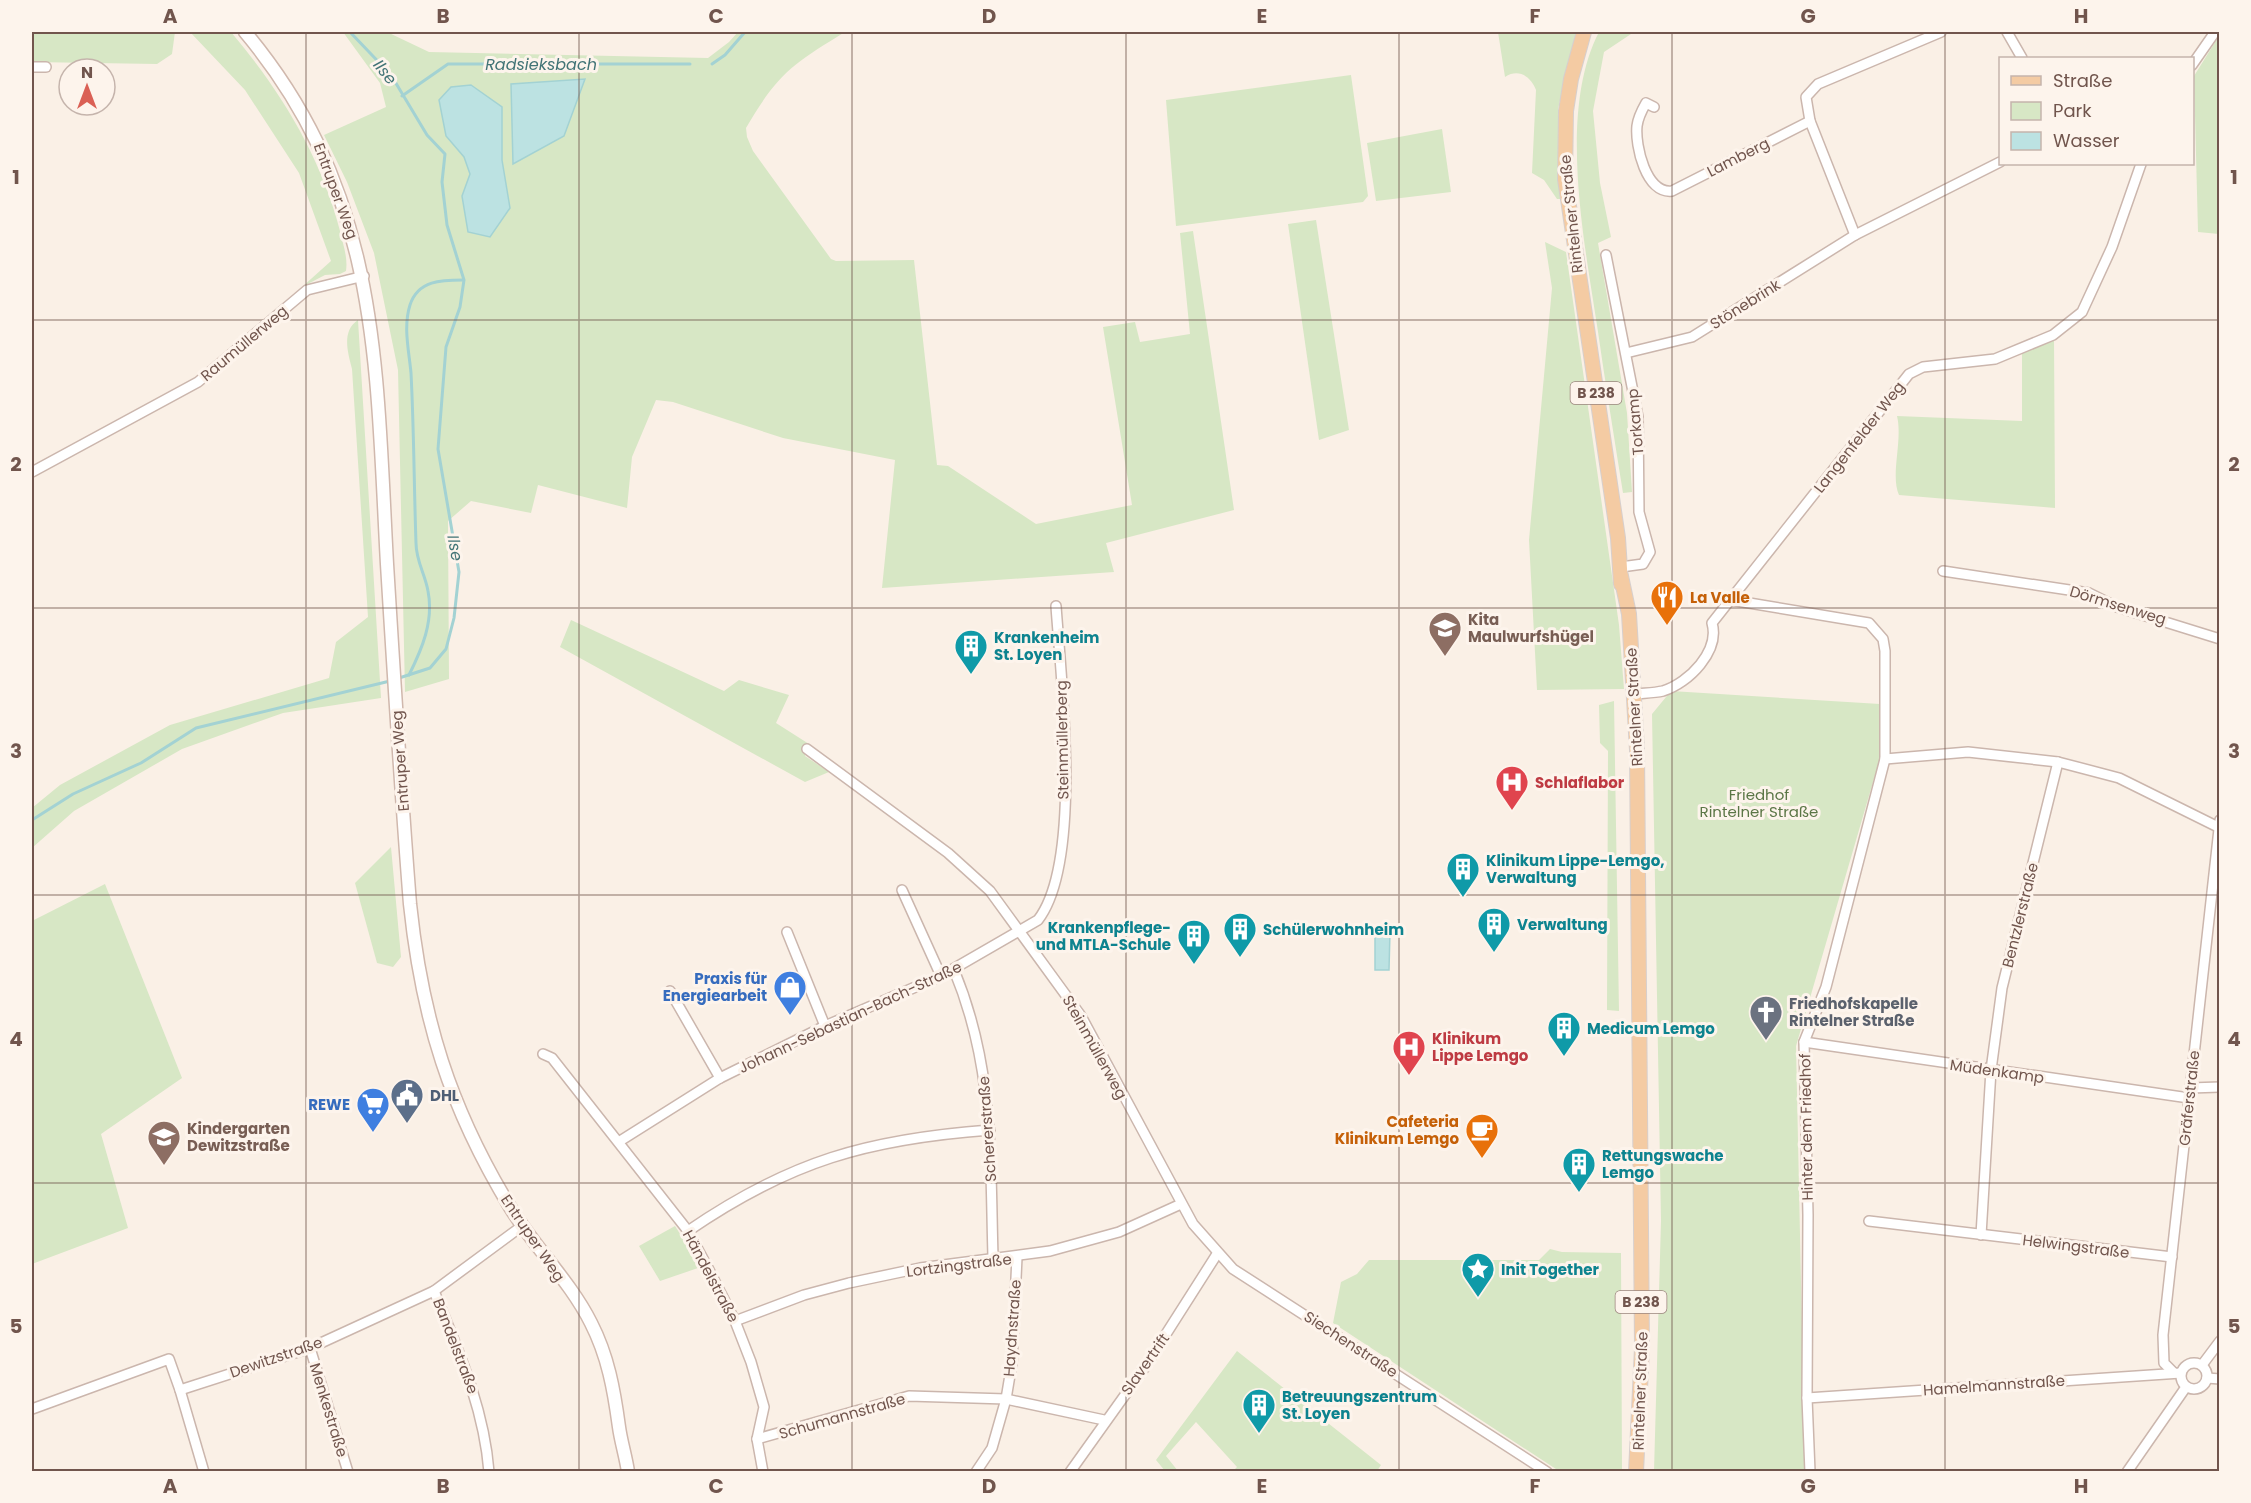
<svg xmlns="http://www.w3.org/2000/svg" width="2251" height="1503" viewBox="0 0 2251 1503" font-family="Poppins,sans-serif">
	<style>
		.green { fill: #d7e7c5; fill-rule: evenodd }
		.water { fill: #bce2e2; stroke: #a3d2d3; stroke-width: 1.5 }
		.lines { fill: none; stroke-linecap: round; stroke-linejoin: round }
		.stream { stroke: #a3d2d3; stroke-width: 3 }
		.street-casing { stroke: #cbb6ad; stroke-width: 12 }
		.secondary-casing { stroke: #d0b8ad; stroke-width: 15 }
		.primary-casing { stroke: #d7cfcd; stroke-width: 16 }
		.street { stroke: #fff; stroke-width: 9 }
		.secondary { stroke: #fff; stroke-width: 12 }
		.primary { stroke: #f4cba3; stroke-width: 14 }
		.grid { fill: none; stroke: #71554d; stroke-width: 1.5; stroke-opacity: 0.55 }
		.labels { text-anchor: middle; dominant-baseline: central; stroke-width: 6; stroke-linejoin: round; paint-order: stroke }
		.shield { fill: #fdf4ec; stroke: #9b857d; stroke-width: 1.5 }
		.shield-label { font-size: 14px; font-weight: bold; fill: #71554d }
		.street-label { font-size: 15px; fill: #71554d; stroke: #fdf4ec }
		.food-label { font-size: 15px; font-weight: bold; fill: #c56008; stroke: #fdf4ec; text-anchor: start }
		.education-label { font-size: 15px; font-weight: bold; fill: #785e54; stroke: #fdf4ec; text-anchor: start }
		.culture-label { font-size: 15px; font-weight: bold; fill: #0d838f; stroke: #fdf4ec; text-anchor: start }
		.health-label { font-size: 15px; font-weight: bold; fill: #be3a42; stroke: #fdf4ec; text-anchor: start }
		.park-label { font-size: 15px; fill: #5b7646; stroke: #fdf4ec }
		.shop-label { font-size: 15px; font-weight: bold; fill: #366cbe; stroke: #fdf4ec; text-anchor: end }
		.worship-label { font-size: 15px; font-weight: bold; fill: #5b616d; stroke: #fdf4ec; text-anchor: start }
		.service-label { font-size: 15px; font-weight: bold; fill: #4e5e75; stroke: #fdf4ec; text-anchor: start }
		.water-label { font-size: 16px; font-style: italic; fill: #427476; stroke: #fdf4ec }
		.neatline { fill: none; stroke: #71554d; stroke-width: 2 }
		.grid-label { font-size: 20px; text-anchor: middle; font-weight: bold; fill: #71554d }
	</style>
	<rect width="100%" height="100%" fill="#faf0e6"/>
	<!-- green -->
	<g class="green">
		<path d="M32,32h143l-3,22 -15,10 -125,-2z"/>
		<path d="M190,32h41c49,58 90,124 109,199 3,14 8,26 6,40l-6,3 -15,1 -23,12 29,-26 -32,-88 -54,-83z"/>
		<path d="M343,32h44l42,20 279,6 21,-16 9,-10h107c-52,32 -67,41 -99,96l1,9 6,14 78,108 5,2 78,-1 23,205 11,1 88,58 96,-19 -29,-178 32,-5 5,20 50,-8 -10,-101 13,-2 41,279 -128,33 8,29 -232,16 13,-128 -112,-22 -110,-36 -17,-2 -24,57 -5,51 -89,-23 -7,28 -60,-12 -23,20 1,158 -44,13 -7,-322 -24,-117 -27,-71 -23,-47 62,-28 -6,-24zM502,107v53l8,48 -48,-12 8,-22 -6,-17z"/>
		<path d="M1498,32h78l-18,77 2,90h-3l-13,-19 -12,-7 4,-83c-5,-13 -17,-22 -31,-13z"/>
		<path d="M1599,32h35l-30,20 -11,59 7,72 11,54 -13,6 29,170 5,79 -9,1c-9,-56 -18,-112 -26,-168 -13,-85 -39,-214 2,-293z"/>
		<path d="M2219,36v198l-21,-2 -4,-156z"/>
		<path d="M1351,75l17,121 -5,6 -187,24 -10,-126z"/>
		<path d="M1442,129l9,63 -75,9 -9,-58z"/>
		<path d="M1316,220l33,210 -30,10 -31,-216z"/>
		<path d="M1545,242l21,10 53,373 5,64 -87,1 -8,-150 23,-252z"/>
		<path d="M358,320l23,378 -98,15 -101,36 -108,62 -42,37v-40l28,-23 110,-60 159,-47 7,-36 32,-25 -16,-248c-4,-16 -11,-38 6,-49z"/>
		<path d="M2054,338l1,170 -156,-13c-9,-20 4,-54 -2,-79l125,5v-69z"/>
		<path d="M571,620l153,71 15,-11 50,15 -13,28 33,21 -4,12 24,16 -24,10 -245,-135z"/>
		<path d="M1671,691l209,13v54l-84,288 9,425h-151l7,-250 -9,-507z"/>
		<path d="M1614,701l5,310 -12,-1 1,-259 -8,-8 -1,-38z"/>
		<path d="M391,847l10,110 -8,10 -16,-4 -22,-80z"/>
		<path d="M105,884l77,194 -81,56 27,94 -96,36v-343z"/>
		<path d="M675,1226l26,41 -41,14 -21,-35z"/>
		<path d="M1550,1249l12,3 59,1 1,218h-63l-226,-148 8,-41 16,-8 12,-14h170z"/>
		<path d="M1237,1351l144,114 -4,6h-144l4,-4 -41,-45 -30,34 12,15h-13l-9,-11z"/>
	</g>
	<!-- water -->
	<g class="water">
		<path d="M585,79l-21,57 -51,28 -2,-80z"/>
		<path d="M471,85l31,22v53l8,48 -20,29 -22,-5 -6,-36 8,-22 -6,-17 -18,-21 -7,-36 12,-13z"/>
		<path d="M1375,930l15,1 -1,39h-14z"/>
	</g>
	<g class="lines">
		<!-- stream -->
		<g class="stream">
			<path d="M350,32l41,43 36,60 18,19 -3,28 5,43 17,55 -4,27 -14,40 -8,102 21,123 -5,46 -8,31 -16,19 -34,11"/>
			<path d="M712,64l13,-9 20,-23"/>
			<path d="M402,96l46,-32h242"/>
			<path d="M409,675c13,-26 25,-54 19,-84 -3,-17 -12,-30 -12,-48 -2,-56 -2,-113 -5,-170 -2,-22 -8,-46 -1,-68 8,-25 32,-25 53,-25"/>
			<path d="M32,820l41,-26 68,-31 55,-35 194,-47"/>
		</g>
		<defs>
			<g id="street">
				<path d="M2007,32l15,26"/>
				<path d="M2192,65l23,-33"/>
				<path d="M32,67h14"/>
				<path d="M1654,107l-8,-4c-4,7 -8,14 -9,23 -2,20 9,68 35,65l138,-70"/>
				<path d="M1855,235l-45,-114 -4,-24 12,-13 123,-52"/>
				<path d="M1606,255l32,162 1,95 11,40 -7,12 -22,3"/>
				<path d="M1626,353l66,-16 163,-102 145,-73"/>
				<path d="M32,472l166,-90 109,-92 57,-14"/>
				<path d="M1943,571l146,22 28,14 103,32"/>
				<path d="M1731,600l138,23 14,16 2,12v108l-59,228 -22,55 4,173 -1,183 3,74"/>
				<path d="M1635,694c9,-1 19,-1 28,-3 26,-8 57,-40 49,-68l197,-249 14,-7 72,-8 58,-24 29,-23 30,-65 29,-83"/>
				<path d="M807,749l141,104 42,38 91,125 112,208 40,45 314,203"/>
				<path d="M1885,759l83,-7 90,10 61,16 99,49"/>
				<path d="M902,890l39,86"/>
				<path d="M787,932l38,94"/>
				<path d="M954,970c40,96 36,185 39,287"/>
				<path d="M670,991l50,87"/>
				<path d="M1804,1042l385,56"/>
				<path d="M543,1054l9,4 136,173 20,37 27,53 16,41 13,45 -7,32 6,33"/>
				<path d="M2190,1088l30,-1"/>
				<path d="M620,1141l100,-63 105,-52 116,-50 97,-56c45,-58 23,-241 18,-314"/>
				<path d="M1869,1221l303,36"/>
				<path d="M688,1231c102,-70 180,-92 302,-101"/>
				<path d="M1981,1235l10,-165 11,-82 56,-226"/>
				<path d="M434,1291c24,59 50,116 55,181"/>
				<path d="M735,1321l69,-26 45,-12 71,-15 130,-17 69,-19 62,-28"/>
				<path d="M310,1348l38,124"/>
				<circle cx="2194" cy="1376" r="13"/>
				<path d="M2202,1365l18,-24"/>
				<path d="M2173,1372l-9,-9 -1,-28 57,-515"/>
				<path d="M2207,1378l13,1"/>
				<path d="M180,1390l24,82"/>
				<path d="M1807,1398l374,-25"/>
				<path d="M32,1409l137,-50 11,31 130,-42 124,-57 88,-65"/>
				<path d="M757,1439l152,-43 97,3 98,21"/>
				<path d="M976,1472l16,-24 14,-49 6,-36 5,-106"/>
				<path d="M1070,1472l75,-105 72,-113"/>
				<path d="M2127,1472l59,-85"/>
			</g>
			<path id="secondary" d="M245,32c136,162 131,333 142,532 7,114 14,227 23,340 12,115 40,204 100,303 24,40 60,74 81,116 17,33 23,67 28,104 2,15 7,30 9,45"/>
			<g id="primary">
				<path d="M1584,32l-13,47 -5,32 -1,68 53,359 3,46"/>
				<path d="M1621,576l8,38 8,136 5,598 -6,124"/>
			</g>
		</defs>
		<!-- street casing -->
		<use href="#street" class="street-casing"/>
		<!-- secondary casing -->
		<use href="#secondary" class="secondary-casing"/>
		<!-- primary casing -->
		<use href="#primary" class="primary-casing"/>
		<!-- street -->
		<use href="#street" class="street"/>
		<!-- secondary -->
		<use href="#secondary" class="secondary"/>
		<!-- primary -->
		<use href="#primary" class="primary"/>
	</g>
	<!-- grid -->
	<path class="grid" d="M306,32v1440M579,32v1440M852,32v1440M1126,32v1440M1399,32v1440M1672,32v1440M1945,32v1440M32,320h2188M32,608h2188M32,895h2188M32,1183h2188"/>
	<!-- icons -->
	<defs>
		<symbol id="restaurant-pin" viewBox="-11 -11 22 30"><path d="M0 17L-7.5 6A9.5 9.5 0 1 1 7.5 6Z" fill="#e8710a" stroke="#fdf4ec"/><path d="M-5-6h1v4h1v-4h1v4h1v-4h1v5L-1.5 .5V6h-2V.5L-5-1ZM5-6V6H3V1.5H1.5Q1.5-4 5-6Z" fill="#fff"/></symbol>
		<symbol id="school-pin" viewBox="-11 -11 22 30"><path d="M0 17L-7.5 6A9.5 9.5 0 1 1 7.5 6Z" fill="#8d6e63" stroke="#fdf4ec"/><path d="M0-5L7-2L0 1L-7-2ZM-4 1L0 2.5L4 1V4Q0 6-4 4Z" fill="#fff"/></symbol>
		<symbol id="building-pin" viewBox="-11 -11 22 30"><path d="M0 17L-7.5 6A9.5 9.5 0 1 1 7.5 6Z" fill="#0f9aa8" stroke="#fdf4ec"/><path d="M-4-6H4V6H1V3H-1V6H-4ZM-2.5-4.3h1.7v1.8h-1.7ZM.8-4.3h1.7v1.8H.8ZM-2.5-1h1.7V.8h-1.7ZM.8-1h1.7V.8H.8Z" fill="#fff"/></symbol>
		<symbol id="hospital-pin" viewBox="-11 -11 22 30"><path d="M0 17L-7.5 6A9.5 9.5 0 1 1 7.5 6Z" fill="#e0444e" stroke="#fdf4ec"/><path d="M-5-5h3v3.5h4V-5h3V5h-3V1.5h-4V5h-3Z" fill="#fff"/></symbol>
		<symbol id="shop-pin" viewBox="-11 -11 22 30"><path d="M0 17L-7.5 6A9.5 9.5 0 1 1 7.5 6Z" fill="#3f7fe0" stroke="#fdf4ec"/><path d="M-5-2.5h2.3a2.7 3.5 0 0 1 5.4 0H5L5.5 6h-11ZM-1.5-2.5h3a1.5 2.3 0 0 0-3 0Z" fill="#fff"/></symbol>
		<symbol id="church-pin" viewBox="-11 -11 22 30"><path d="M0 17L-7.5 6A9.5 9.5 0 1 1 7.5 6Z" fill="#6b7280" stroke="#fdf4ec"/><path d="M-1.2-6h2.4v3.5h3.3v2.4h-3.3V6h-2.4V-.1h-3.3v-2.4h3.3Z" fill="#fff"/></symbol>
		<symbol id="civic-pin" viewBox="-11 -11 22 30"><path d="M0 17L-7.5 6A9.5 9.5 0 1 1 7.5 6Z" fill="#5c6f8a" stroke="#fdf4ec"/><path d="M-.6-6.5H3V-4.5H.6V-3L4-1V1h2V6H-6V1h2V-1L-.6-3ZM-1.2 2.5V6h2.4V2.5Z" fill="#fff"/></symbol>
		<symbol id="supermarket-pin" viewBox="-11 -11 22 30"><path d="M0 17L-7.5 6A9.5 9.5 0 1 1 7.5 6Z" fill="#3f7fe0" stroke="#fdf4ec"/><path d="M-6-5.5h2.5l.6 2H6L4.5 2H-2.5L-4.4-4H-6ZM-1.5 3.2a1.3 1.3 0 1 0 .1 0ZM3 3.2a1.3 1.3 0 1 0 .1 0Z" fill="#fff"/></symbol>
		<symbol id="cafe-pin" viewBox="-11 -11 22 30"><path d="M0 17L-7.5 6A9.5 9.5 0 1 1 7.5 6Z" fill="#e8710a" stroke="#fdf4ec"/><path d="M-5.5-4.5H6V0H3Q3 3.5 0 3.5H-2.5Q-5.5 3.5-5.5 0ZM3-3.2v2h1.7v-2ZM-6 4.5H4V6H-6Z" fill="#fff"/></symbol>
		<symbol id="sight-pin" viewBox="-11 -11 22 30"><path d="M0 17L-7.5 6A9.5 9.5 0 1 1 7.5 6Z" fill="#0f9aa8" stroke="#fdf4ec"/><path d="M0-6L1.8-2.2L6-1.7L2.9 1.2L3.7 5.4L0 3.3L-3.7 5.4L-2.9 1.2L-6-1.7L-1.8-2.2Z" fill="#fff"/></symbol>
	</defs>
	<g fill-rule="evenodd">
		<use href="#restaurant-pin" x="1648" y="578" width="38" height="52"/>
		<use href="#school-pin" x="1426" y="609" width="38" height="52"/>
		<use href="#building-pin" x="952" y="627" width="38" height="52"/>
		<use href="#hospital-pin" x="1493" y="763" width="38" height="52"/>
		<use href="#building-pin" x="1444" y="850" width="38" height="52"/>
		<use href="#building-pin" x="1475" y="905" width="38" height="52"/>
		<use href="#building-pin" x="1221" y="910" width="38" height="52"/>
		<use href="#building-pin" x="1175" y="917" width="38" height="52"/>
		<use href="#shop-pin" x="771" y="968" width="38" height="52"/>
		<use href="#church-pin" x="1747" y="993" width="38" height="52"/>
		<use href="#building-pin" x="1545" y="1009" width="38" height="52"/>
		<use href="#hospital-pin" x="1390" y="1028" width="38" height="52"/>
		<use href="#civic-pin" x="388" y="1076" width="38" height="52"/>
		<use href="#supermarket-pin" x="354" y="1085" width="38" height="52"/>
		<use href="#cafe-pin" x="1463" y="1111" width="38" height="52"/>
		<use href="#school-pin" x="145" y="1118" width="38" height="52"/>
		<use href="#building-pin" x="1560" y="1145" width="38" height="52"/>
		<use href="#sight-pin" x="1459" y="1250" width="38" height="52"/>
		<use href="#building-pin" x="1240" y="1386" width="38" height="52"/>
	</g>
	<g class="labels">
		<!-- shield labels -->
		<g class="shield">
			<rect x="1570.5" y="382" width="51" height="22" rx="4.5"/>
			<rect x="1615.5" y="1291" width="51" height="22" rx="4.5"/>
		</g>
		<g class="shield-label">
			<text x="1596" y="393">B 238</text>
			<text x="1641" y="1302">B 238</text>
		</g>
		<!-- street labels -->
		<g class="street-label">
			<text transform="translate(1738 157) rotate(-27)">Lamberg</text>
			<text transform="translate(336 191) rotate(70)">Entruper Weg</text>
			<text transform="translate(1571 214) rotate(-96)">Rintelner Straße</text>
			<text transform="translate(1745 304) rotate(-32)">Stönebrink</text>
			<text transform="translate(244 343) rotate(-40)">Raumüllerweg</text>
			<text transform="translate(1635 422) rotate(-95)">Torkamp</text>
			<text transform="translate(1859 437) rotate(-52)">Langenfelder Weg</text>
			<text transform="translate(2118 605) rotate(17)">Dörmsenweg</text>
			<text transform="translate(1634 707) rotate(-93)">Rintelner Straße</text>
			<text transform="translate(1062 740) rotate(-91)">Steinmüllerberg</text>
			<text transform="translate(400 761) rotate(-94)">Entruper Weg</text>
			<text transform="translate(2020 915) rotate(-76)">Bentzlerstraße</text>
			<text transform="translate(850 1017) rotate(-25)">Johann-Sebastian-Bach-Straße</text>
			<text transform="translate(1095 1047) rotate(61)">Steinmüllerweg</text>
			<text transform="translate(1997 1071) rotate(8)">Müdenkamp</text>
			<text transform="translate(2189 1098) rotate(-84)">Gräferstraße</text>
			<text transform="translate(1806 1127) rotate(-91)">Hinter dem Friedhof</text>
			<text transform="translate(987 1129) rotate(-94)">Schererstraße</text>
			<text transform="translate(533 1238) rotate(56)">Entruper Weg</text>
			<text transform="translate(2076 1246) rotate(7)">Helwingstraße</text>
			<text transform="translate(959 1265) rotate(-7)">Lortzingstraße</text>
			<text transform="translate(711 1276) rotate(62)">Händelstraße</text>
			<text transform="translate(1012 1328) rotate(-86)">Haydnstraße</text>
			<text transform="translate(1351 1344) rotate(33)">Siechenstraße</text>
			<text transform="translate(456 1346) rotate(69)">Bandelstraße</text>
			<text transform="translate(276 1357) rotate(-19)">Dewitzstraße</text>
			<text transform="translate(1145 1364) rotate(-55)">Slavertrift</text>
			<text transform="translate(1994 1385) rotate(-4)">Hamelmannstraße</text>
			<text transform="translate(1640 1391) rotate(-88)">Rintelner Straße</text>
			<text transform="translate(329 1410) rotate(73)">Menkestraße</text>
			<text transform="translate(842 1416) rotate(-16)">Schumannstraße</text>
		</g>
		<!-- food labels -->
		<g class="food-label">
			<text x="1690" y="597">La Valle</text>
			<text x="1459" y="1121" text-anchor="end">Cafeteria<tspan x="1459" dy="17">Klinikum Lemgo</tspan></text>
		</g>
		<!-- education labels -->
		<g class="education-label">
			<text x="1468" y="619">Kita<tspan x="1468" dy="17">Maulwurfshügel</tspan></text>
			<text x="187" y="1128">Kindergarten<tspan x="187" dy="17">Dewitzstraße</tspan></text>
		</g>
		<!-- culture labels -->
		<g class="culture-label">
			<text x="994" y="637">Krankenheim<tspan x="994" dy="17">St. Loyen</tspan></text>
			<text x="1486" y="860">Klinikum Lippe-Lemgo,<tspan x="1486" dy="17">Verwaltung</tspan></text>
			<text x="1517" y="924">Verwaltung</text>
			<text x="1171" y="927" text-anchor="end">Krankenpflege-<tspan x="1171" dy="17">und MTLA-Schule</tspan></text>
			<text x="1263" y="929">Schülerwohnheim</text>
			<text x="1587" y="1028">Medicum Lemgo</text>
			<text x="1602" y="1155">Rettungswache<tspan x="1602" dy="17">Lemgo</tspan></text>
			<text x="1501" y="1269">Init Together</text>
			<text x="1282" y="1396">Betreuungszentrum<tspan x="1282" dy="17">St. Loyen</tspan></text>
		</g>
		<!-- health labels -->
		<g class="health-label">
			<text x="1535" y="782">Schlaflabor</text>
			<text x="1432" y="1038">Klinikum<tspan x="1432" dy="17">Lippe Lemgo</tspan></text>
		</g>
		<!-- park labels -->
		<g class="park-label">
			<text x="1759" y="794">Friedhof<tspan x="1759" dy="17">Rintelner Straße</tspan></text>
		</g>
		<!-- shop labels -->
		<g class="shop-label">
			<text x="767" y="978">Praxis für<tspan x="767" dy="17">Energiearbeit</tspan></text>
			<text x="350" y="1104">REWE</text>
		</g>
		<!-- worship labels -->
		<g class="worship-label">
			<text x="1789" y="1003">Friedhofskapelle<tspan x="1789" dy="17">Rintelner Straße</tspan></text>
		</g>
		<!-- service labels -->
		<g class="service-label">
			<text x="430" y="1095">DHL</text>
		</g>
		<!-- water labels -->
		<g class="water-label">
			<text x="541" y="64">Radsieksbach</text>
			<text transform="translate(385 72) rotate(51)">Ilse</text>
			<text transform="translate(455 548) rotate(80)">Ilse</text>
		</g>
	</g>
	<!-- border -->
	<rect width="2251" height="1503" fill="none" stroke="#fdf4ec" stroke-width="66"/>
	<!-- legend -->
	<rect x="1999" y="57" width="195" height="108" fill="#fdf4ec" stroke="#c5b4ac" stroke-width="1.5"/>
	<rect x="2011" y="76" width="30" height="9" fill="#f4cba3" stroke="#c5b4ac" stroke-width="1.5"/>
	<text x="2053" y="87" font-size="18" fill="#71554d">Straße</text>
	<rect x="2011" y="102" width="30" height="18" fill="#d7e7c5" stroke="#c5b4ac" stroke-width="1.5"/>
	<text x="2053" y="117" font-size="18" fill="#71554d">Park</text>
	<rect x="2011" y="132" width="30" height="18" fill="#bce2e2" stroke="#c5b4ac" stroke-width="1.5"/>
	<text x="2053" y="147" font-size="18" fill="#71554d">Wasser</text>
	<!-- north arrow -->
	<g transform="translate(87 87)"><circle r="28" fill="#fdf4ec" stroke="#c5b4ac" stroke-width="1.5"/>
	<path d="M0-4.5L10 22L0 15L-10 22Z" fill="#da6055"/>
	<text y="-9" font-size="16" font-weight="bold" text-anchor="middle" fill="#71554d">N</text>
	</g>
	<rect x="33" y="33" width="2185" height="1437" class="neatline"/>
	<g class="grid-label">
		<text x="170" y="23">A</text>
		<text x="443" y="23">B</text>
		<text x="716" y="23">C</text>
		<text x="989" y="23">D</text>
		<text x="1262" y="23">E</text>
		<text x="1535" y="23">F</text>
		<text x="1808" y="23">G</text>
		<text x="2081" y="23">H</text>
		<text x="16" y="184">1</text>
		<text x="2234" y="184">1</text>
		<text x="16" y="471">2</text>
		<text x="2234" y="471">2</text>
		<text x="16" y="758">3</text>
		<text x="2234" y="758">3</text>
		<text x="16" y="1046">4</text>
		<text x="2234" y="1046">4</text>
		<text x="16" y="1333">5</text>
		<text x="2234" y="1333">5</text>
		<text x="170" y="1493">A</text>
		<text x="443" y="1493">B</text>
		<text x="716" y="1493">C</text>
		<text x="989" y="1493">D</text>
		<text x="1262" y="1493">E</text>
		<text x="1535" y="1493">F</text>
		<text x="1808" y="1493">G</text>
		<text x="2081" y="1493">H</text>
	</g>
</svg>
